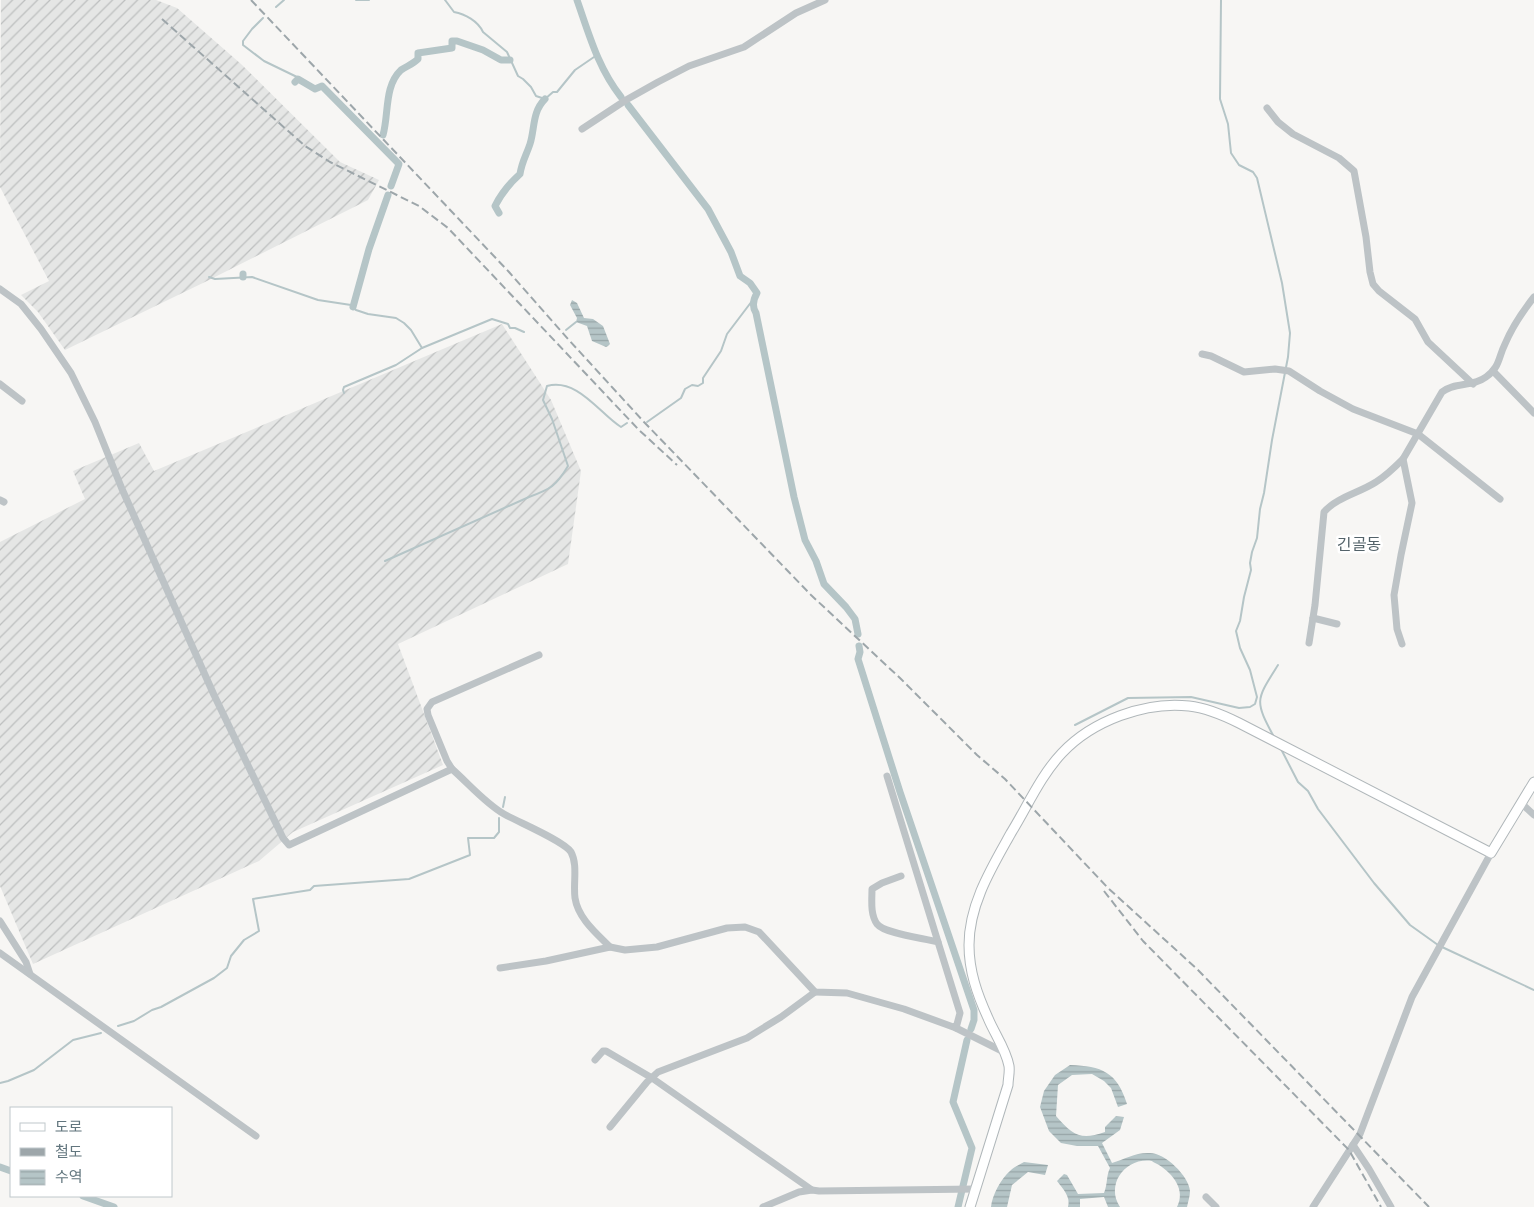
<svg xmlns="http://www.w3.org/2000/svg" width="1534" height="1207" viewBox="0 0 1534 1207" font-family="Helvetica,'Noto Sans KR',sans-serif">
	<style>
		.industrial { fill: url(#industrial-furrows) }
		.water { fill: url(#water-rules) }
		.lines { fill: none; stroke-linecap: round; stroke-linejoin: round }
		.stream { stroke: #b5c5c7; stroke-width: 2 }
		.canal { stroke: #b5c5c7; stroke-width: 7 }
		.secondary-casing { stroke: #b0b7ba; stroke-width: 11 }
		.street { stroke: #bdc3c6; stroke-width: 7 }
		.secondary { stroke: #fff; stroke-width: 9 }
		.rail { stroke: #9da6aa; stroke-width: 2; stroke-dasharray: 8 4; stroke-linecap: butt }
		.labels { text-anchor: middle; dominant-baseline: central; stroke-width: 5; stroke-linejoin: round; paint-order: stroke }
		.quarter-label { font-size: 16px; fill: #54636a; stroke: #fff }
	</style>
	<defs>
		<pattern id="industrial-furrows" width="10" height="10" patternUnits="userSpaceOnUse" patternTransform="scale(1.25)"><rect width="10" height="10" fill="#e5e6e5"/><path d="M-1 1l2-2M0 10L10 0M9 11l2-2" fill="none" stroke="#bdbfbf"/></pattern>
		<pattern id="water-rules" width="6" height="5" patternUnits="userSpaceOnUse" patternTransform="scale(1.25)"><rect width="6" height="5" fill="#b5c5c7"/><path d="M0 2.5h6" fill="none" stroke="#97a5a7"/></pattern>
	</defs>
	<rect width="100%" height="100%" fill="#f7f6f4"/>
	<!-- industrial -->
	<g class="industrial">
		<path d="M1,0h155l21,8 64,56 99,98 39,18 -11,20 -159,80 -144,70 -27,-38 -17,-17 28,-14 -49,-94z"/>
		<path d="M502,324l49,76 30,71 -13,93 -170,80 45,121 -150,67 -34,29 -226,103 -33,-78v-344l85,-43 -12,-28 66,-28 15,28z"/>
	</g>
	<!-- water -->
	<g class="water">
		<path d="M572,300l5,3 7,15 9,1 10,7 7,18 -2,2 -2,1 -14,-6 -5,-15 -11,-4 1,-4 -7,-13z"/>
		<path d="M1070,1065c32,1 47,7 57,39l-9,3 -7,-19 -7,-7 -12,-7 -20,1 -14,10 -2,31c17,19 24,25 49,16v-5l11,-11 8,1 -4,13 -18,13 10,20c13,-4 24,-11 38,-10 15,0 39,23 40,38 0,5 -2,11 -3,16h-10c9,-17 -4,-33 -18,-42 -2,-1 -6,-3 -7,-4 -26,-4 -47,23 -32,46h-12l-4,-10 -24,2v8h-12c3,-10 -5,-18 -11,-26l7,-7 3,1 11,19 26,-1c4,-10 2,-17 6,-25l-12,-22h-21l-16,-3 -12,-12 -9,-24 4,-16 11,-16z"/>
		<path d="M1024,1162l24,3 -3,10 -17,-3 -16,13 -5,22h-16c1,-12 10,-28 19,-36 4,-4 9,-6 14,-9z"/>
	</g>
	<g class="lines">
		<!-- stream -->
		<g class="stream">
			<path d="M356,0h13"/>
			<path d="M445,0l9,12c11,2 24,9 29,20l24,20 11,24 5,3 8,8 5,9 9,3 8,-7h4l18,-22 19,-13"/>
			<path d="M276,7l8,-7"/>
			<path d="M263,18l-11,11 -9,12v4l21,16 33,16 1,2"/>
			<path d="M209,277l6,2 37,-2 66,23 33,5 5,5 12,4 28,4 8,5 7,7 11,18 70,-29 16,5 2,4h5l9,4"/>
			<path d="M566,330l10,-8"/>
			<path d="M344,393l-1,-3 1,-3 52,-22 26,-17"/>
			<path d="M647,422l34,-24 4,-9 7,-4 6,1 5,-3v-5l18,-27 6,-17 25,-33"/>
			<path d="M385,561l144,-64c22,-8 27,-11 39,-31l-16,-47 -9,-19 4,-14c31,-8 52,27 74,41l6,-4"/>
			<path d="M1075,725l53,-27 63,-1 48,11 11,-1 5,-3 2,-7 -7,-27 -10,-22 -4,-17 4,-10 4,-24 7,-27 -1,-7 2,-11 5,-14 3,-29 4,-16 8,-53 16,-83 2,-24 -8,-50 -25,-105 -4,-6 -14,-7 -8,-12 -3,-29 -8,-25 1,-99"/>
			<path d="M1274,737c-20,-37 -18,-37 4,-72"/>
			<path d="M1280,747l18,35 10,9 10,18 56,74 36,42 28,20"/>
			<path d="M503,807l2,-10"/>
			<path d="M1442,947l92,43"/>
			<path d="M118,1026l16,-5 18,-11 9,-3 53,-29 13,-10 4,-12 13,-16 15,-9 -6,-32 57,-9 4,-4 95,-7 61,-24 -2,-17h26l5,-6v-14"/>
			<path d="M0,1083l8,-2 26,-11 39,-30 28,-7"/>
		</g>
		<!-- canal -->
		<g class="canal">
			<path d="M577,0c12,34 21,68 44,97"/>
			<path d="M295,82l3,-3 17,10 7,-3 77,78 -8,22"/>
			<path d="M628,105l80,104 23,43 9,24 10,7 7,10c-4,7 -5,14 -1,20l38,184 11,43 11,21 8,23 22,23 9,12 3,15"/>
			<path d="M383,135c6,-21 1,-49 18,-65 6,-4 12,-6 17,-11v-6l34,-5v-7h5l26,9 18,10h9"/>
			<path d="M499,213l-4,-7c6,-12 15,-23 25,-32 2,-13 6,-18 10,-30 5,-16 2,-32 15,-45"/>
			<path d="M243,277v-3"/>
			<path d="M353,307l16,-58 19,-54"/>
			<path d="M859,646l1,6 -2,7 42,133 74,218v10l-3,9"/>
			<path d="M0,1167l11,4"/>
			<path d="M83,1196l31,11"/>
			<path d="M958,1207l14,-59 -19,-46 14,-62"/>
		</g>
		<defs>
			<path id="secondary" d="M970,1207l38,-122c0,-6 2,-13 1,-19 -3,-17 -15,-33 -21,-48 -11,-24 -19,-47 -19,-73 0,-41 23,-78 42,-112 16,-26 30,-58 51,-80 30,-32 83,-52 127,-47 18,2 34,9 50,17l252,130 43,-71"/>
		</defs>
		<!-- secondary casing -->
		<use href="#secondary" class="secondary-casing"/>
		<!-- street -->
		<g class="street">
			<path d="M1267,108l11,14 15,12 46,24 15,13 12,66 4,35 3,12 6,7 36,28 13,23 45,42"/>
			<path d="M582,129l44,-29 32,-18 31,-16 55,-19 52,-34 29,-13"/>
			<path d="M0,289l21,15 20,25 30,44 24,49 27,67 92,206 69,143 6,7 163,-76"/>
			<path d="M1202,354l9,2 33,16 31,-3 14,2 31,20 33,18 65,25 82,65"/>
			<path d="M1493,371l41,42"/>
			<path d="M0,384l22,17"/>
			<path d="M0,500l4,2"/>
			<path d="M1313,618l24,6"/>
			<path d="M1309,643l6,-38 9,-93c13,-15 35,-19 52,-30 10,-6 19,-15 27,-23"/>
			<path d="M1402,644l-5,-15 -3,-34 7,-40 11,-52 -9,-44 39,-67c12,-10 31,-5 44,-15 14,-10 12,-19 19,-33 7,-17 18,-33 29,-47"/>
			<path d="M887,776l51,166"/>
			<path d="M1521,803l13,12"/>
			<path d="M0,921l26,41 4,12"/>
			<path d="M610,947l15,3 32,-3 70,-19 18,-1 14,5 56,60 32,1 57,16 52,19 4,-15 -22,-71c-14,-4 -53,-8 -61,-18 -7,-10 -5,-24 -5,-35l10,-6 19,-7"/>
			<path d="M0,953l256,183"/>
			<path d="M500,968l46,-7 64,-14c-14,-14 -32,-29 -35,-49 -2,-15 3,-33 -4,-46 -7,-11 -53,-30 -67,-38 -18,-10 -36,-31 -52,-45l-5,-8 -19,-46 -1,-6 5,-7 107,-47"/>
			<path d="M956,1028l48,24"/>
			<path d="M595,1060l8,-9h3l46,27 160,112 7,1 156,-2"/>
			<path d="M610,1127l37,-45 11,-10 89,-34 34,-21 34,-25"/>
			<path d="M1353,1145l16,24 22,38"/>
			<path d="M1206,1197l10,10"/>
			<path d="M763,1207l36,-15 13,-2"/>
			<path d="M1313,1207l47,-73 52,-137 79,-144"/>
		</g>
		<!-- secondary -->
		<use href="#secondary" class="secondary"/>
		<!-- rail -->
		<g class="rail">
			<path d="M251,0l258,272 59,67 76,83 167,173 90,84 76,76 28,24 103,109 89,81 232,238"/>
			<path d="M162,19l143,127 25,16 89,44 29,22 191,202 38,35"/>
			<path d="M1104,891l39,50 206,209 32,57"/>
		</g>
	</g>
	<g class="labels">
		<!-- quarter labels -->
		<g class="quarter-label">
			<text x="1359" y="544">긴골동</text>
		</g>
	</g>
	<!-- legend -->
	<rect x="10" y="1107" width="162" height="90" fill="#ffffff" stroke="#c0c8cb"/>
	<rect x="20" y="1123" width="25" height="8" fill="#ffffff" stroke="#c0c8cb"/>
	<text x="55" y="1132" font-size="15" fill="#62767e">도로</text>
	<rect x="20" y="1148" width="25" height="8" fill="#9da6aa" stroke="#c0c8cb"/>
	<text x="55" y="1157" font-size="15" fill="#62767e">철도</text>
	<rect x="20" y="1170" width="25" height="15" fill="url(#water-rules)" stroke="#c0c8cb"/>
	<text x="55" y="1182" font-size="15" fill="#62767e">수역</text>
</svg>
